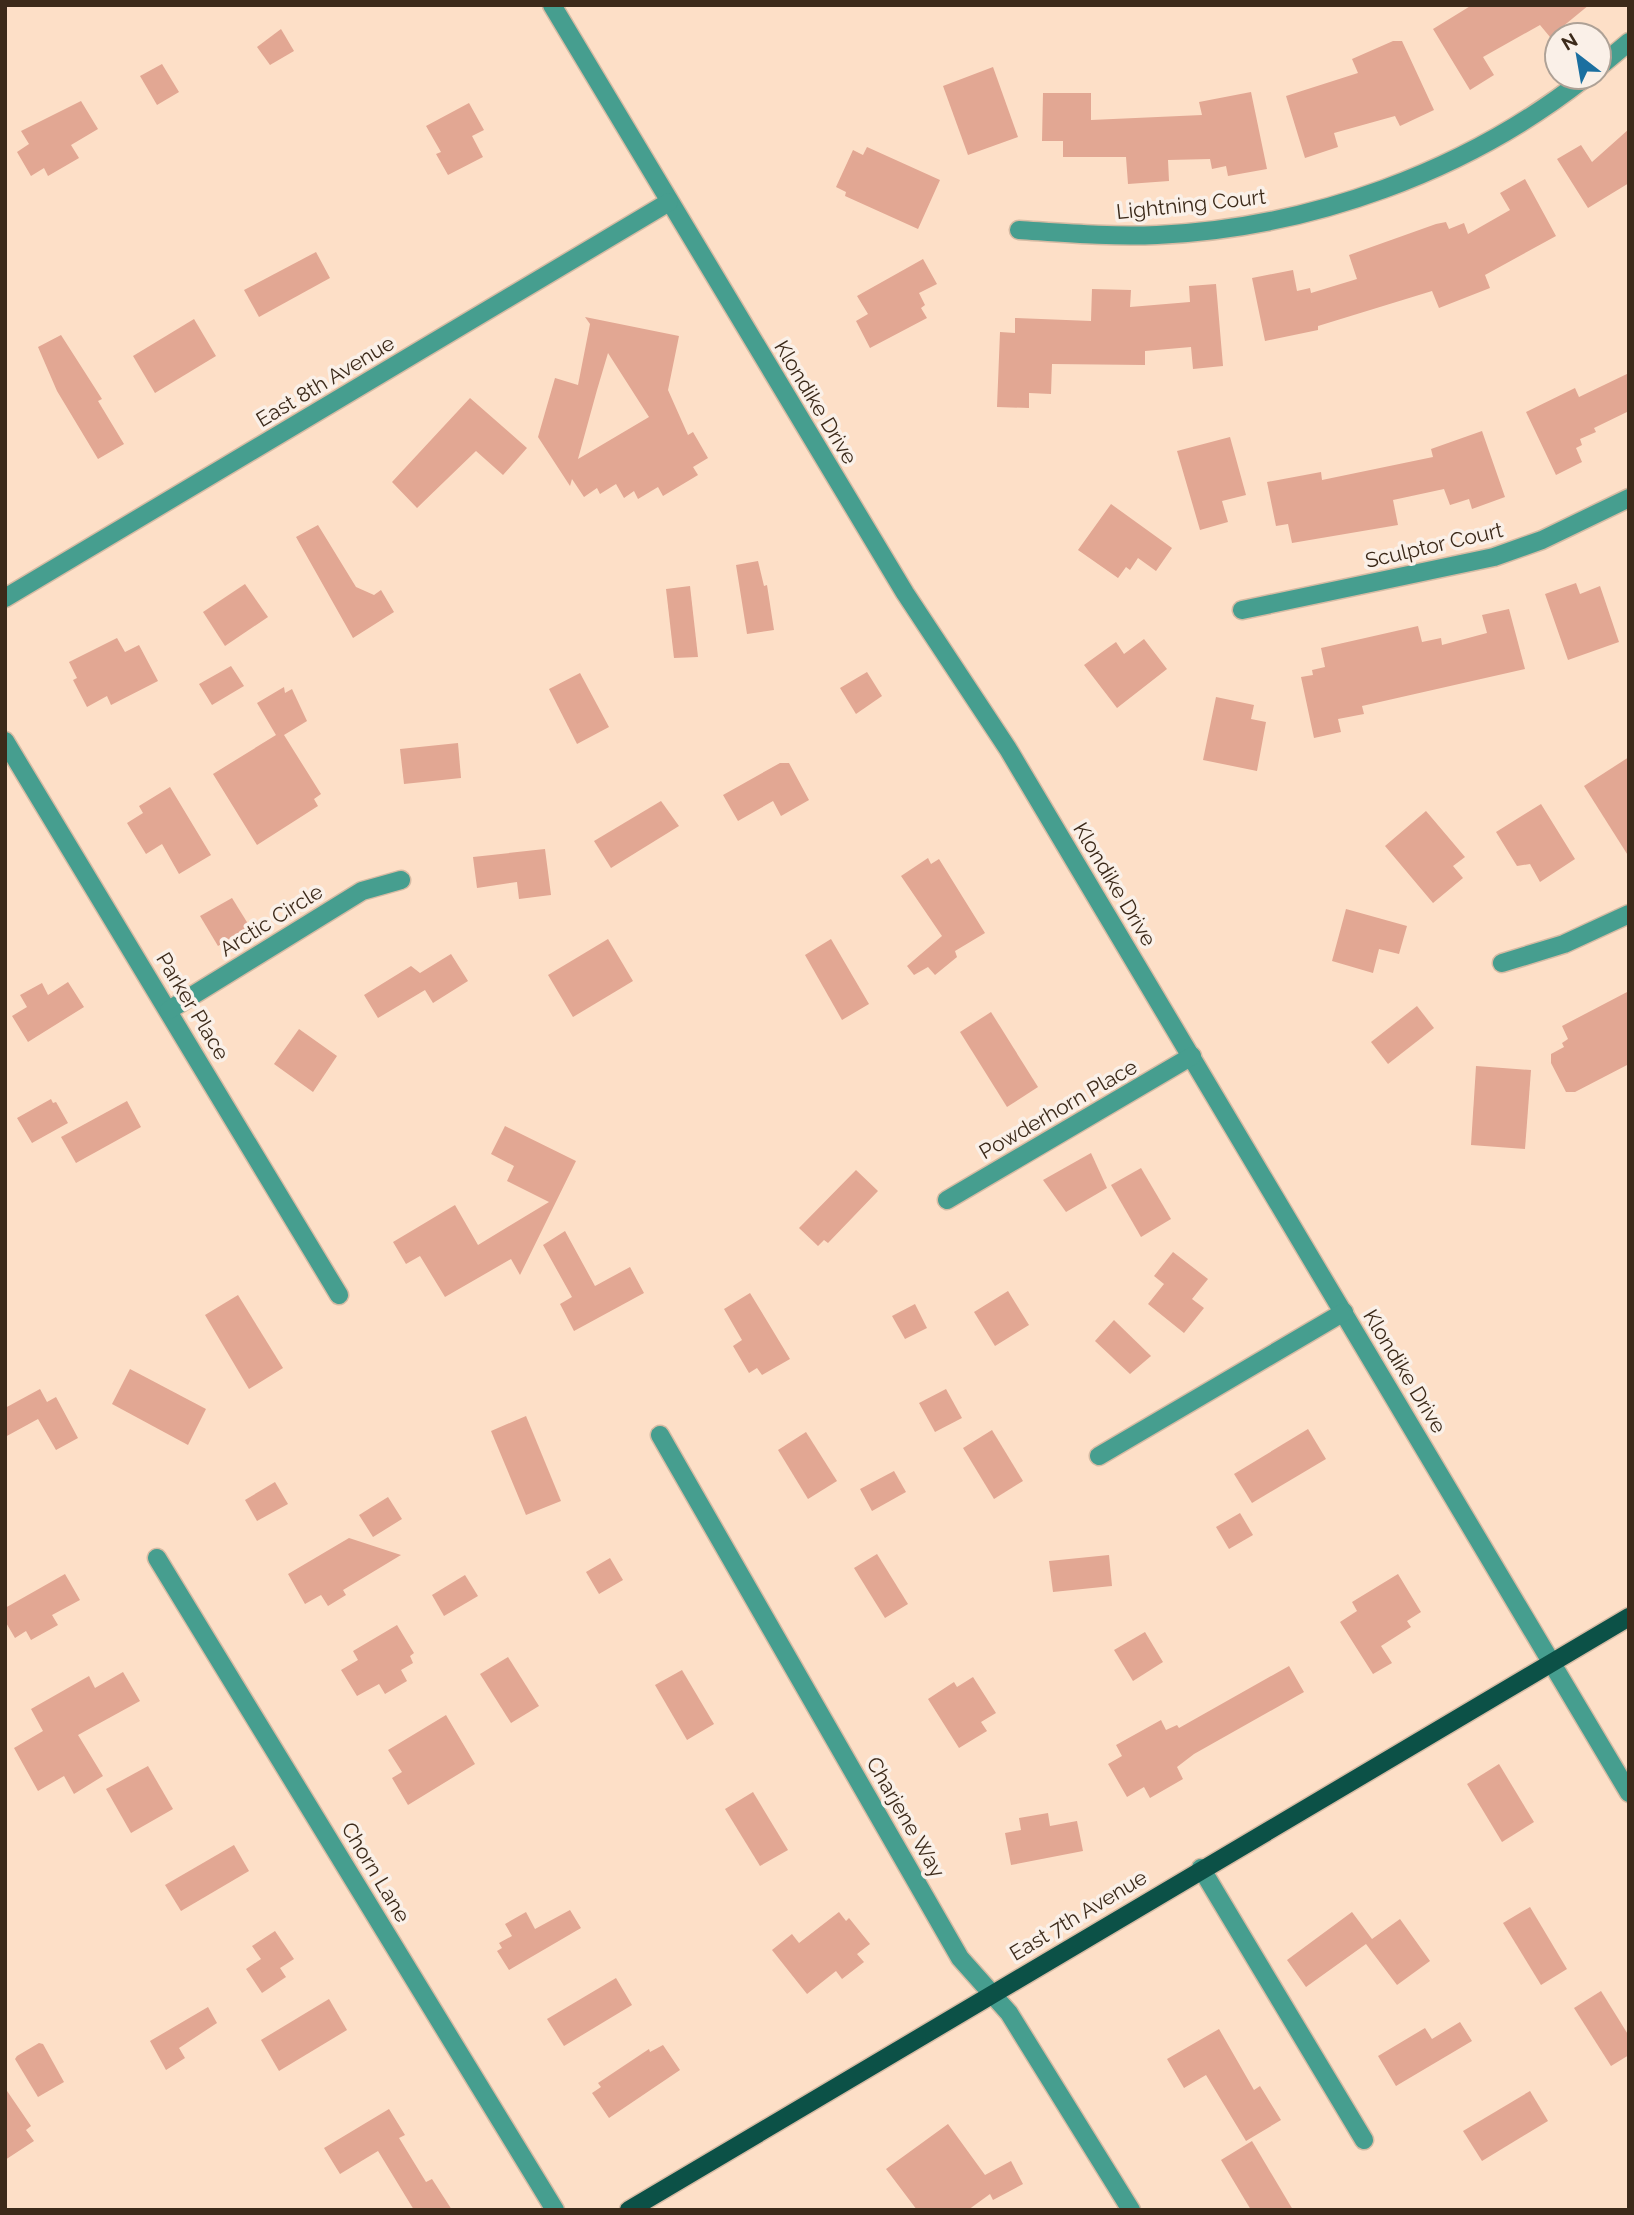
<svg xmlns="http://www.w3.org/2000/svg" width="1634" height="2215" viewBox="0 0 1634 2215" font-family="Raleway,sans-serif">
	<style>
		.building { fill: #e2a793; fill-rule: evenodd }
		.lines { fill: none; stroke-linecap: round; stroke-linejoin: round }
		.minor-casing { stroke: #d6bba4; stroke-width: 21 }
		.major-casing { stroke: #d6bba4; stroke-width: 21 }
		.minor { stroke: #469e8f; stroke-width: 18 }
		.major { stroke: #0c5147; stroke-width: 18 }
		.labels { text-anchor: middle; dominant-baseline: central; stroke-width: 7; stroke-linejoin: round; paint-order: stroke }
		.street-label { font-size: 21px; fill: #3c2a1a; stroke: #faf0e8 }
	</style>
	<rect width="100%" height="100%" fill="#fddfc7"/>
	<!-- building -->
	<g class="building">
		<path d="M1472,5h117l-39,32 -10,-12 -57,32 11,18 -24,15 -37,-61z"/>
		<path d="M281,29l13,22 -24,14 -13,-18z"/>
		<path d="M1393,41h9l32,69 -34,16 -5,-10 -61,17 4,14 -33,11 -19,-62 72,-23 -6,-14z"/>
		<path d="M162,64l17,28 -22,13 -17,-29z"/>
		<path d="M993,67l25,70 -50,18 -25,-69z"/>
		<path d="M1251,92l16,77 -39,7 -2,-10 -14,3 -2,-10 -42,1 1,21 -41,3 -2,-27h-63v-16h-21l1,-48h48v27l111,-5 -3,-13z"/>
		<path d="M81,101l17,28 -27,16 8,13 -31,18 -4,-8 -13,8 -14,-24 12,-8 -8,-13z"/>
		<path d="M469,103l15,27 -12,6 11,21 -35,18 -12,-21 5,-2 -15,-26z"/>
		<path d="M1629,129v54l-41,25 -31,-49 24,-14 11,17z"/>
		<path d="M867,147l73,33 -22,49 -73,-33 1,-4 -10,-5 17,-37 10,5z"/>
		<path d="M1525,179l31,57 -71,39 5,13 -51,20 -7,-17 -114,35v4l-53,11 -13,-63 41,-8 4,21 13,-3 1,5 46,-14 -8,-24 87,-31 10,-2 3,7 15,-6 4,11 42,-24 -10,-17z"/>
		<path d="M316,252l14,26 -71,39 -15,-27z"/>
		<path d="M923,259l14,25 -18,9 6,12 -4,3 6,10 -57,30 -14,-27 12,-7 -11,-18z"/>
		<path d="M1216,284l7,82 -30,3 -2,-22 -46,4v14l-93,-1 -1,30 -22,-1v15l-32,-1 3,-75 15,1v-15l76,3 1,-32 39,1 -1,17 60,-5 -1,-16z"/>
		<path d="M585,317l94,19 -11,54 20,45 5,-3 15,26 -15,9 5,8 -35,21 -5,-9 -20,12 -4,-8 -10,7 -8,-14 -16,10 -3,-6 -13,9 -12,-18 -2,7 -32,-49 17,-59 23,7 12,-61zM608,353l41,64 -71,42 19,-69z"/>
		<path d="M194,319l22,37 -61,37 -22,-37z"/>
		<path d="M61,335l41,64 -4,2 26,43 -26,15 -41,-68 -19,-44z"/>
		<path d="M1629,373v38l-35,17 2,4 -16,7 2,6 -6,3 6,14 -26,13 -30,-63 49,-24 4,9z"/>
		<path d="M470,398l57,50 -24,27 -27,-24 -59,57 -25,-26z"/>
		<path d="M1482,431l23,66 -33,12 -3,-10 -19,6 -6,-16 -51,11 5,25 -106,18 -4,-19 -12,2 -9,-44 54,-10 1,8 111,-23 -2,-8z"/>
		<path d="M1230,437l16,58 -24,6 6,21 -28,8 -23,-79z"/>
		<path d="M1111,504l61,44 -16,23 -18,-13 -8,12 -4,-3 -8,11 -40,-28z"/>
		<path d="M318,525l38,62 18,8 7,-5 13,22 -41,26 -57,-101z"/>
		<path d="M758,561l6,25 3,-1 7,45 -27,4 -11,-69z"/>
		<path d="M1576,583l4,11 20,-8 19,56 -51,18 -23,-66z"/>
		<path d="M245,584l23,33 -43,29 -22,-34z"/>
		<path d="M690,586l8,71 -24,1 -8,-69z"/>
		<path d="M1509,609l16,60 -163,37 2,8 -26,5 3,13 -27,6 -13,-61 12,-2 -1,-5 13,-3 -4,-19 97,-22 4,16 19,-4 1,7 45,-12 -5,-18z"/>
		<path d="M117,638l8,14 14,-7 19,36 -47,24 -4,-9 -20,11 -14,-27 4,-2 -8,-16z"/>
		<path d="M1144,639l23,30 -50,39 -33,-43 32,-23 8,12z"/>
		<path d="M231,666l13,20 -32,19 -13,-21z"/>
		<path d="M867,672l15,24 -26,18 -16,-26z"/>
		<path d="M580,673l29,54 -32,17 -28,-55z"/>
		<path d="M284,687l1,6 7,-4 15,32 -23,14 37,59 -7,5 4,7 -61,39 -44,-71 63,-39 -19,-32z"/>
		<path d="M1216,697l38,8 -3,14 15,3 -9,49 -54,-11z"/>
		<path d="M458,743l3,35 -57,6 -4,-35z"/>
		<path d="M1629,757v100l-45,-71z"/>
		<path d="M780,763h9l20,37 -28,16 -8,-15 -35,20 -15,-26z"/>
		<path d="M170,787l41,68 -32,19 -17,-30 -16,10 -19,-31 16,-10 -4,-7z"/>
		<path d="M661,801l18,25 -68,42 -17,-27z"/>
		<path d="M1541,804l34,55 -35,23 -10,-18 -13,2 -21,-34z"/>
		<path d="M1426,811l39,46 -12,9 10,12 -30,25 -48,-57z"/>
		<path d="M545,849l6,46 -32,4 -2,-17 -40,6 -4,-31z"/>
		<path d="M928,858l3,6 8,-5 46,74 -30,18 2,6 -22,18 -7,-8 -14,8 -7,-9 35,-30 -41,-60z"/>
		<path d="M232,898l18,29 -32,19 -18,-30z"/>
		<path d="M1346,909l61,17 -8,28 -20,-5 -6,24 -41,-12z"/>
		<path d="M608,939l25,42 -60,36 -25,-42z"/>
		<path d="M831,939l38,65 -27,16 -37,-65z"/>
		<path d="M451,954l17,27 -35,22 -8,-13 -47,28 -14,-23 47,-29 9,7z"/>
		<path d="M68,982l16,25 -56,35 -16,-26 15,-9 -7,-12 22,-12 6,12z"/>
		<path d="M1629,991v73l-54,28h-9l-15,-29v-9l13,-7 -2,-4 6,-4 -6,-13z"/>
		<path d="M1417,1006l17,22 -46,36 -17,-22z"/>
		<path d="M991,1012l47,75 -31,20 -47,-75z"/>
		<path d="M299,1029l38,27 -24,36 -39,-28z"/>
		<path d="M1476,1066l55,4 -6,79 -54,-4z"/>
		<path d="M51,1099l2,4 3,-1 12,21 -36,20 -15,-25z"/>
		<path d="M127,1101l14,26 -65,36 -15,-26z"/>
		<path d="M505,1126l71,35 -56,114 -9,-16 -66,38 -25,-41 -14,8 -13,-22 62,-37 23,40 71,-43 -42,-21 7,-15 -23,-12z"/>
		<path d="M1091,1153l16,35 -41,24 -23,-32z"/>
		<path d="M1141,1168l30,51 -30,18 -30,-52z"/>
		<path d="M856,1170l22,21 -50,52 -4,-3 -6,6 -19,-18z"/>
		<path d="M565,1231l30,55 35,-19 14,26 -70,38 -14,-27 12,-7 -29,-52z"/>
		<path d="M1173,1252l35,27 -16,20 12,9 -20,25 -36,-29 16,-20 -10,-8z"/>
		<path d="M1008,1291l21,34 -34,21 -21,-34z"/>
		<path d="M750,1293l40,66 -28,16 -5,-7 -8,5 -16,-27 9,-6 -18,-31z"/>
		<path d="M238,1295l45,73 -34,21 -44,-74z"/>
		<path d="M915,1304l12,24 -22,11 -13,-23z"/>
		<path d="M1114,1320l37,36 -21,18 -35,-33z"/>
		<path d="M130,1369l76,40 -18,36 -76,-41z"/>
		<path d="M40,1389l7,13 9,-5 22,41 -22,12 -18,-31 -33,18v-29z"/>
		<path d="M946,1389l16,29 -27,14 -16,-29z"/>
		<path d="M526,1416l35,85 -35,14 -35,-84z"/>
		<path d="M1308,1429l18,30 -74,44 -18,-29z"/>
		<path d="M992,1430l31,51 -29,18 -31,-51z"/>
		<path d="M806,1432l31,49 -29,18 -30,-49z"/>
		<path d="M894,1471l12,21 -34,19 -12,-22z"/>
		<path d="M275,1482l13,22 -31,17 -12,-21z"/>
		<path d="M388,1497l14,22 -29,18 -14,-22z"/>
		<path d="M1240,1513l13,22 -24,14 -13,-22z"/>
		<path d="M349,1538l52,17 -58,35 3,5 -18,11 -7,-11 -16,9 -17,-30z"/>
		<path d="M877,1554l31,50 -23,14 -31,-50z"/>
		<path d="M1109,1555l3,31 -59,6 -4,-31z"/>
		<path d="M610,1558l13,22 -24,14 -13,-22z"/>
		<path d="M65,1574l15,26 -28,15 6,10 -27,15 -5,-9 -11,7 -10,-17v-13z"/>
		<path d="M1398,1574l23,38 -14,9 4,6 -30,19 11,17 -19,11 -33,-52 17,-11 -5,-9z"/>
		<path d="M465,1575l13,21 -34,20 -12,-21z"/>
		<path d="M397,1625l17,28 -4,3 3,7 -12,7 6,11 -22,13 -6,-10 -22,12 -16,-26 17,-10 -5,-9z"/>
		<path d="M1145,1632l18,30 -30,19 -19,-31z"/>
		<path d="M508,1657l31,49 -28,17 -31,-49z"/>
		<path d="M1289,1666l15,26 -110,62 -17,13 6,12 -33,19 -6,-11 -17,10 -19,-33 14,-8 -6,-11 45,-25 5,10 11,-5 2,3z"/>
		<path d="M682,1670l32,54 -27,16 -32,-55z"/>
		<path d="M123,1672l17,29 -62,34 25,41 -29,18 -10,-18 -26,15 -24,-43 29,-17 -12,-22 58,-33 6,12z"/>
		<path d="M973,1677l23,36 -15,9 6,9 -28,17 -31,-49 26,-17 3,5z"/>
		<path d="M446,1715l29,49 -67,41 -16,-27 10,-6 -14,-22z"/>
		<path d="M1499,1764l35,58 -32,20 -35,-58z"/>
		<path d="M148,1766l25,43 -42,24 -25,-44z"/>
		<path d="M753,1792l35,58 -28,16 -35,-57z"/>
		<path d="M1048,1813l2,13 27,-5 6,30 -72,14 -6,-32 16,-3 -2,-12z"/>
		<path d="M234,1845l15,26 -68,40 -16,-26z"/>
		<path d="M1530,1907l37,62 -26,16 -38,-62z"/>
		<path d="M570,1910l11,18 -72,42 -12,-19 5,-3 -3,-5 13,-7 -7,-12 21,-12 9,17z"/>
		<path d="M839,1912l7,9 3,-3 21,26 -13,10 7,8 -22,17 -6,-8 -29,23 -35,-44 20,-16 7,9z"/>
		<path d="M1352,1912l20,27 28,-20 30,42 -33,24 -31,-41 -60,43 -19,-27z"/>
		<path d="M275,1931l19,28 -14,9 6,9 -24,16 -16,-24 15,-10 -9,-13z"/>
		<path d="M616,1978l16,27 -68,41 -17,-27z"/>
		<path d="M1601,1991l28,45v19l-18,11 -37,-58z"/>
		<path d="M329,1999l18,31 -68,41 -18,-31z"/>
		<path d="M208,2007l9,16 -38,25 6,10 -19,12 -16,-29z"/>
		<path d="M1460,2022l12,19 -76,45 -18,-30 47,-28 7,11z"/>
		<path d="M1219,2029l35,61 6,-4 21,34 -35,21 -40,-66 -22,13 -17,-29z"/>
		<path d="M39,2043l4,1 21,38 -26,15 -23,-38 2,-3z"/>
		<path d="M663,2045l17,25 -71,48 -17,-25 9,-6 -3,-4 51,-34 1,3z"/>
		<path d="M5,2088l26,38 -5,4 8,11 -29,19z"/>
		<path d="M1530,2091l18,30 -66,40 -19,-30z"/>
		<path d="M389,2109l16,26 -6,3 27,44 6,-3 20,31h-38l-36,-59 -38,23 -16,-26z"/>
		<path d="M948,2124l37,51 26,-14 12,23 -30,16 -3,-6 -22,16h-51l-31,-41z"/>
		<path d="M1252,2141l41,69h-42l-30,-50z"/>
	</g>
	<g class="lines">
		<defs>
			<g id="minor">
				<path d="M552,5l353,588 103,156 621,1044"/>
				<path d="M1599,67l30,-25"/>
				<path d="M1019,230c46,3 92,7 138,5 153,-7 309,-63 429,-158"/>
				<path d="M5,598l664,-396"/>
				<path d="M1242,610l252,-53 48,-17 87,-42"/>
				<path d="M5,741l334,554"/>
				<path d="M1502,963l62,-19 65,-30"/>
				<path d="M169,1010l193,-119 39,-11"/>
				<path d="M947,1200l245,-144"/>
				<path d="M660,1435l300,523 49,55 122,197"/>
				<path d="M1099,1456l245,-144"/>
				<path d="M157,1558l398,652"/>
				<path d="M1201,1868l163,272"/>
			</g>
			<path id="major" d="M629,2210l1000,-593"/>
		</defs>
		<!-- minor casing -->
		<use href="#minor" class="minor-casing"/>
		<!-- major casing -->
		<use href="#major" class="major-casing"/>
		<!-- minor -->
		<use href="#minor" class="minor"/>
		<!-- major -->
		<use href="#major" class="major"/>
	</g>
	<g class="labels">
		<!-- street labels -->
		<g class="street-label">
			<text transform="translate(1191 204) rotate(-6)">Lightning Court</text>
			<text transform="translate(325 381) rotate(-31)">East 8th Avenue</text>
			<text transform="translate(816 402) rotate(59)">Klondike Drive</text>
			<text transform="translate(1434 545) rotate(-13)">Sculptor Court</text>
			<text transform="translate(1115 884) rotate(59)">Klondike Drive</text>
			<text transform="translate(271 920) rotate(-32)">Arctic Circle</text>
			<text transform="translate(193 1006) rotate(59)">Parker Place</text>
			<text transform="translate(1058 1109) rotate(-30)">Powderhorn Place</text>
			<text transform="translate(1405 1371) rotate(59)">Klondike Drive</text>
			<text transform="translate(906 1817) rotate(60)">Charjene Way</text>
			<text transform="translate(376 1872) rotate(59)">Chorn Lane</text>
			<text transform="translate(1078 1915) rotate(-31)">East 7th Avenue</text>
		</g>
	</g>
	<!-- border -->
	<rect width="1634" height="2215" fill="none" stroke="#3c2a1a" stroke-width="14"/>
	<!-- north arrow -->
	<g transform="translate(1578 56) rotate(329)"><circle r="33" fill="#faf0e8" stroke="#aea196" stroke-width="2"/>
	<path d="M0-5L12 26L0 18L-12 26Z" fill="#1b6fa0"/>
	<text y="-10" font-size="19" font-weight="bold" text-anchor="middle" fill="#3c2a1a">N</text>
	</g>
</svg>
